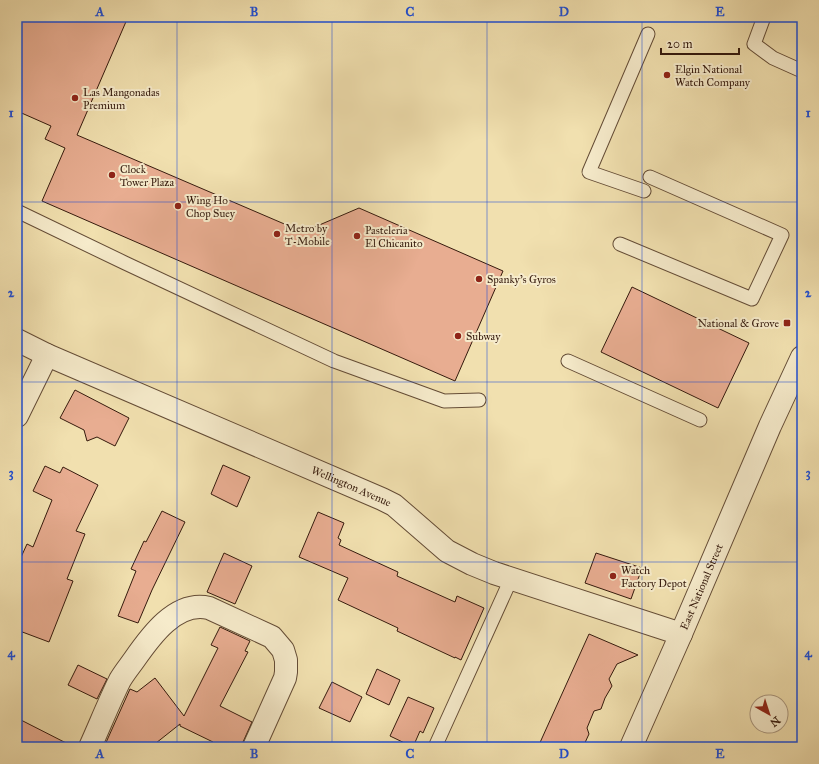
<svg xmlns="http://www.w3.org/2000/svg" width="819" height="764" viewBox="0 0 819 764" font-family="'IM FELL Great Primer',serif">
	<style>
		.building { fill: #e8ad91; stroke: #351a0d }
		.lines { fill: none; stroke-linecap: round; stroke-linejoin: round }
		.service-casing { stroke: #644c36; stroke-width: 15 }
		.minor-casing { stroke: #644c36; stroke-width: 24 }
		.tertiary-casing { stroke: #644c36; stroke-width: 24 }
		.service { stroke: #f6ebcb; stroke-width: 13 }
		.minor { stroke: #f6ebcb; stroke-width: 22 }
		.tertiary { stroke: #f6ebcb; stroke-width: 22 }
		.grid { fill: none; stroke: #1d4ed8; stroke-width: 1; stroke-opacity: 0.55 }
		.poi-dot { fill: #8f2418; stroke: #f6ebcb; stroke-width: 1.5 }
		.labels { text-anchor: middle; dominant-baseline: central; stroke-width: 4; stroke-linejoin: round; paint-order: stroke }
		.poi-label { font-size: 11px; fill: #351a0d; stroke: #f6ebcb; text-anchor: start }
		.street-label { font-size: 11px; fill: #351a0d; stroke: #f6ebcb }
		.neatline { fill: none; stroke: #1d4ed8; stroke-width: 1.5 }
		.grid-label { font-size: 13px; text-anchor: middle; font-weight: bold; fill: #1d4ed8 }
	</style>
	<rect width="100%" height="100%" fill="#f1e0af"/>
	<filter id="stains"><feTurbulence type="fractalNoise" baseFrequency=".005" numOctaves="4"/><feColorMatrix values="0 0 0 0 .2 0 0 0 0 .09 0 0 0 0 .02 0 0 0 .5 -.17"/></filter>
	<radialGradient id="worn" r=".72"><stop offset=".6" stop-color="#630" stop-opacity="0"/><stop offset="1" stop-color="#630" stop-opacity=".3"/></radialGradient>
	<!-- building -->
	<g class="building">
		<path d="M17,17h111l-51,118 226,97 56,-24 144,63 -48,110 -413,-180 23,-53 -20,-9 6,-13 -34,-15z"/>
		<path d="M632,287l117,56 -31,65 -117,-56z"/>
		<path d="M75,390l54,28 -14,28 -18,-9 -10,4 -3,-11 -24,-12z"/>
		<path d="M223,465l27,12 -13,30 -26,-13z"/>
		<path d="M45,466l15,7 3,-6 35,18 -22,46 9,3 -18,45 6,2 -24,61 -32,-12v-64l10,-22 6,3 19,-47 -19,-9z"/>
		<path d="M162,511l23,11 -33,68 -14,33 -20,-7 18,-45 -5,-2 13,-28 2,1z"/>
		<path d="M318,512l26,11 -6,15 3,2 -2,5 59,27 -1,4 58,26 2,-6 27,12 -23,52 -6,-3v1l-58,-27 1,-3 -60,-28 10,-22 -49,-21z"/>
		<path d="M224,553l28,13 -17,38 -28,-12z"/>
		<path d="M596,553l46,15 -11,31 -46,-16z"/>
		<path d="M220,627l30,14 -5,10 3,1 -28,54 32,16 -9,20 -1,5h-32l3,-5 -33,-16v-2l-29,23h-47l26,-58 7,3 18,-14 29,38 34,-68 -7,-3z"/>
		<path d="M589,634l49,21 -21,9 -8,15 3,7 -7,12 -4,11 -7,2 -7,17 2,6 -6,13h-45z"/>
		<path d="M78,665l29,14 -10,20 -29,-14z"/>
		<path d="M377,669l23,11 -11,25 -23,-11z"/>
		<path d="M332,682l30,15 -12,25 -31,-14z"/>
		<path d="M408,697l26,11 -11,25 -3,-2 -7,16 -23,-11z"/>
		<path d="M17,718l57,29h-57z"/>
	</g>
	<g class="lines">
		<defs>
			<g id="service">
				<path d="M764,17l-10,27 19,14 29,13"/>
				<path d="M644,191l-55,-19 59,-138"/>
				<path d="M17,211l108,52 209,98 110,40 35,-1"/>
				<path d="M620,244l132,55 30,-64 -132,-58"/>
				<path d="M568,361l132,59"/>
				<path d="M435,747l76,-168"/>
			</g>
			<g id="minor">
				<path id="s1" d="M17,340l30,15 335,144 12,6 53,46 25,13 22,9 187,61"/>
				<path d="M17,416l30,-61"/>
				<path d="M90,747c10,-22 19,-45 30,-67 4,-7 9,-13 14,-20 16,-23 42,-60 75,-52l63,29 11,13 3,10v12l-1,6 -31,69"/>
			</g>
			<g id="tertiary">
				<path id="s2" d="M631,747l50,-113 89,-208 32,-69"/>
			</g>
		</defs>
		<!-- service casing -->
		<use href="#service" class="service-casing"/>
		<!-- minor casing -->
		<use href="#minor" class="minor-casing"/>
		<!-- tertiary casing -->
		<use href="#tertiary" class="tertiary-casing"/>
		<!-- service -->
		<use href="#service" class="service"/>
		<!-- minor -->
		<use href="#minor" class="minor"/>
		<!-- tertiary -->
		<use href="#tertiary" class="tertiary"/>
	</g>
	<!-- grid -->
	<path class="grid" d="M177,17v730M332,17v730M487,17v730M642,17v730M17,202h785M17,382h785M17,562h785"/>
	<!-- markers -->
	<g class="poi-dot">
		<circle cx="667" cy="75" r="4"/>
		<circle cx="75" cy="98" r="4"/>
		<circle cx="112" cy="175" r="4"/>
		<circle cx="178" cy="206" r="4"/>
		<circle cx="277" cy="234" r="4"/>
		<circle cx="357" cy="236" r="4"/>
		<circle cx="479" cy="279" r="4"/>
		<rect x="783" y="319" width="8" height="8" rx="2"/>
		<circle cx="458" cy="336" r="4"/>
		<circle cx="613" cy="576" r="4"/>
	</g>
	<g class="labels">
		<!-- poi labels -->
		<g class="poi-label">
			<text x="675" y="69">Elgin National<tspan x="675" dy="13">Watch Company</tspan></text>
			<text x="83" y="92">Las Mangonadas<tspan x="83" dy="13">Premium</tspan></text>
			<text x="120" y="169">Clock<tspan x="120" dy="13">Tower Plaza</tspan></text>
			<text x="186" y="200">Wing Ho<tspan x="186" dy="13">Chop Suey</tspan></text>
			<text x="285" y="228">Metro by<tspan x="285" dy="13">T-Mobile</tspan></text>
			<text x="365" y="230">Pasteleria<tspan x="365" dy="13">El Chicanito</tspan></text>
			<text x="487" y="279">Spanky's Gyros</text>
			<text x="779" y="323" text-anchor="end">National &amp; Grove</text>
			<text x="466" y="336">Subway</text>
			<text x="621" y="570">Watch<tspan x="621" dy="13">Factory Depot</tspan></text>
		</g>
		<!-- street labels -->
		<g class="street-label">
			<text stroke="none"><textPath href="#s1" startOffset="365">Wellington Avenue</textPath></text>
			<text stroke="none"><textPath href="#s2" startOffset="175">East National Street</textPath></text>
		</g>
	</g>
	<!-- margin -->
	<rect width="819" height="764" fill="none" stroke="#f1e0af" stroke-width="44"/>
	<!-- north arrow -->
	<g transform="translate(769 714) rotate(141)"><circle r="19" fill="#f6ebcb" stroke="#a9977f"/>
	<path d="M0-3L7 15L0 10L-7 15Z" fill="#8f2418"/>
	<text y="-6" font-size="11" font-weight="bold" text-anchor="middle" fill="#351a0d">N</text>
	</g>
	<!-- scale -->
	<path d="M661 48v6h78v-6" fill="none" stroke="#351a0d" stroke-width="2"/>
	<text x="667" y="48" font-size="12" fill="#351a0d" stroke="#f6ebcb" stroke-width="3" paint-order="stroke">20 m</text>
	<rect x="22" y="22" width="775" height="720" class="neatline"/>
	<g class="grid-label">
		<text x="100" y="16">A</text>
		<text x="254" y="16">B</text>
		<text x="410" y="16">C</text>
		<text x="564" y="16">D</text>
		<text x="720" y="16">E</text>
		<text x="11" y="117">1</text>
		<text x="808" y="117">1</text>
		<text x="11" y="297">2</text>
		<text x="808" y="297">2</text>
		<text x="11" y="477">3</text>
		<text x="808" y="477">3</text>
		<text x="11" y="657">4</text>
		<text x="808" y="657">4</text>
		<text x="100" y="758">A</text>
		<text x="254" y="758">B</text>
		<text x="410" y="758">C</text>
		<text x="564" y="758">D</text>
		<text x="720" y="758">E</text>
	</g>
	<rect width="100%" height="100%" filter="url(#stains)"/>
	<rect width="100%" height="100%" fill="url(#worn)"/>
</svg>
